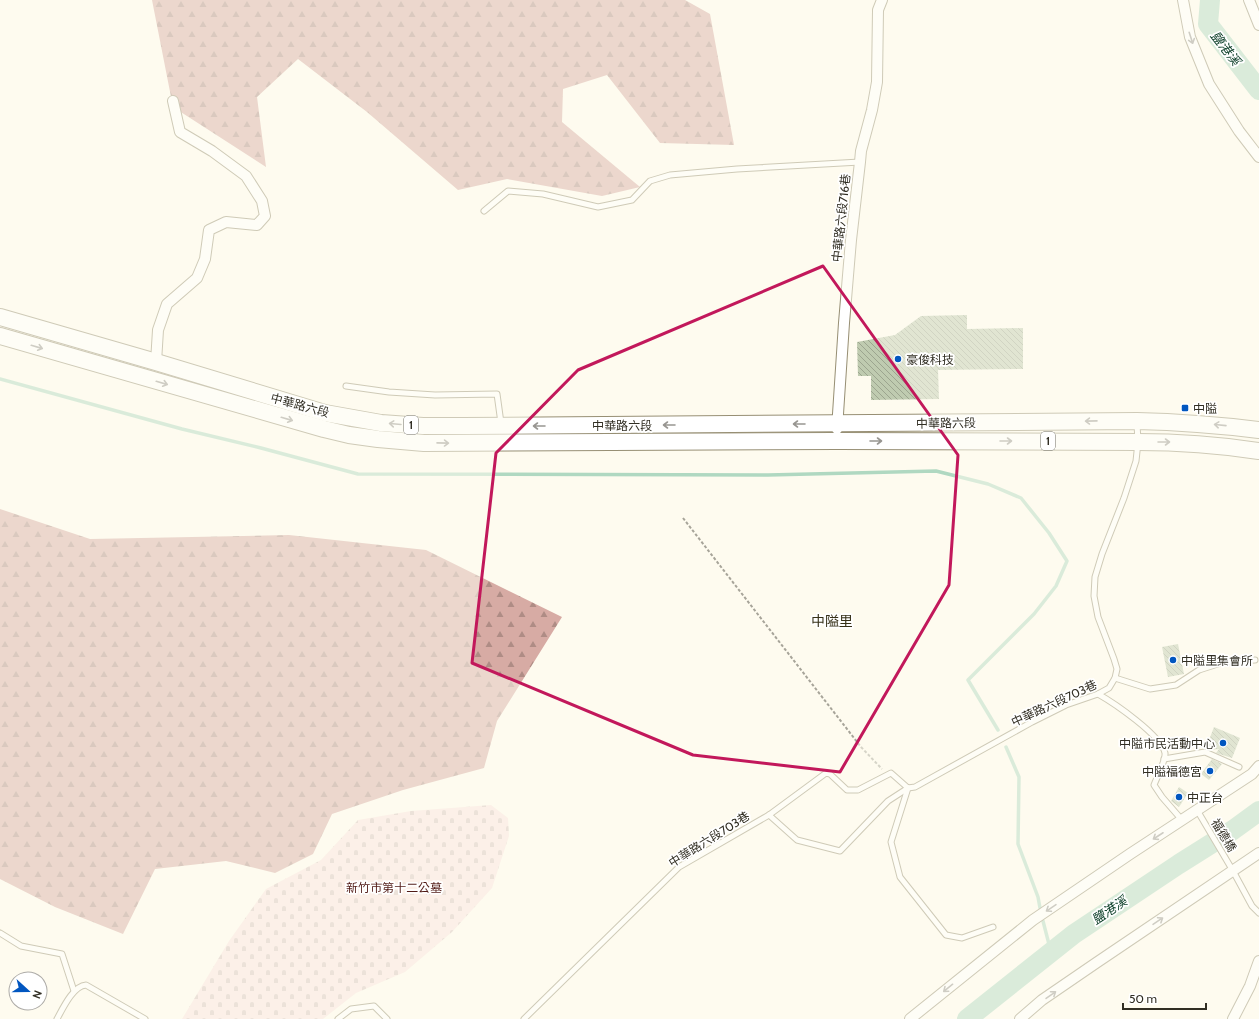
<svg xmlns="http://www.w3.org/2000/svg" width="1259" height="1019" viewBox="0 0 1259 1019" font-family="Cabin,'Noto Sans TC',sans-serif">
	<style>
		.forest { fill: url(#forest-firs) }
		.cemetery { fill: url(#cemetery-stones) }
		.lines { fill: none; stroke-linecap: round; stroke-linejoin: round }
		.stream { stroke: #b0d8c1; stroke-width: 3.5 }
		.river { stroke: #b0d8c1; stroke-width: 20 }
		.building { fill: url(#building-back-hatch) }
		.service-casing { stroke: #978f74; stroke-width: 7 }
		.minor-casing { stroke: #978f74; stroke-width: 12 }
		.primary-casing { stroke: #978f74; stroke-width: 18 }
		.path { stroke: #a7a499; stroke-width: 2; stroke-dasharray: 3 2; stroke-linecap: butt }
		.service { stroke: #fff; stroke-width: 5 }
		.minor { stroke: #fff; stroke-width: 10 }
		.primary { stroke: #fff; stroke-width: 16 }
		.oneway { stroke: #989691 }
		.marked { fill: none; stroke: #c2185b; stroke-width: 3; stroke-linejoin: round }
		.poi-dot { fill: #0156c0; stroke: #fff; stroke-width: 1.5 }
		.labels { text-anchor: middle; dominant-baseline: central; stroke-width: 3.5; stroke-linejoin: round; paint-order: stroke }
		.shield { fill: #fff; stroke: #6f6d65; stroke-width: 1 }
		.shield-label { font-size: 11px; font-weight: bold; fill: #312e23 }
		.street-label { font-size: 12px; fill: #312e23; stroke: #fff }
		.poi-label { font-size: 12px; fill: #312e23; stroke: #fff; text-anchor: start }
		.park-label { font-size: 12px; fill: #511b16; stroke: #fff }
		.water-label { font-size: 13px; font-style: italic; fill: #10422c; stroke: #fff }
		.quarter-label { font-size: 14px; fill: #363018; stroke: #fff }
	</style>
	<defs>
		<pattern id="forest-firs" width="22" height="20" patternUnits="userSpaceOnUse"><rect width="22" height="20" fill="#d7aba4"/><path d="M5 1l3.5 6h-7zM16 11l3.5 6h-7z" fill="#af8c85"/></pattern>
		<pattern id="cemetery-stones" width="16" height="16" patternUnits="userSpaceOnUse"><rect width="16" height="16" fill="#fae3df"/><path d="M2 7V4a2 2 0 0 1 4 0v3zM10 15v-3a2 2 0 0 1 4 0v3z" fill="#d7c3bf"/></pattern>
		<pattern id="building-back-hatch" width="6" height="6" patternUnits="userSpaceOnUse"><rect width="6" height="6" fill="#bfcbb0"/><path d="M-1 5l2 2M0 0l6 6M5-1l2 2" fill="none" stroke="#9ca58f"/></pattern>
	</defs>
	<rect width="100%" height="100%" fill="#fefbef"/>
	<!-- forest -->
	<g class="forest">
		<path d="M152,0h533l25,14 24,131 -74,-2 -53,-68 -44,14 -1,33 78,65 -38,9 -95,-17 -49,11 -91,-78 -69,-53 -41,38 9,70 -93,-60z"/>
		<path d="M0,509l90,30 199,-4 137,15 136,67 -65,104 -13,47 -81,22 -71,24 -19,40 -38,19 -49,-12 -71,8 -32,65 -68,-27 -55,-28z"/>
	</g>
	<!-- cemetery -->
	<path class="cemetery" d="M491,805l17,13 1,18 -17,52 -40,44 -47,40 -49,21 -33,26h-141l47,-78 37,-52 55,-29 37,-40 53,-9z"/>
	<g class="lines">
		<!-- stream -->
		<g class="stream">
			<path d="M0,379l182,50 79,19 97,26 410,1 168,-4 52,13 33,14 28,35 18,28 -11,25 -22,28 -66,66 30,50"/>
			<path d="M1006,747l13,30 -1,67 20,53 2,11"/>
			<path d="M1043,921l8,31"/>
		</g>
		<!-- river -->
		<g class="river">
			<path d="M1210,0l-2,24 51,66"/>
			<path d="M967,1019l107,-85 105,-70 54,-34 26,-19"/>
		</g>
	</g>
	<!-- building -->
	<g class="building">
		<path d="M967,315v14l56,-1v41l-85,1 1,29 -68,1v-24h-13l-1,-34 38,-7 26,-19z"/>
		<path d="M1178,644l6,30 -16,3 -6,-30z"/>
		<path d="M1214,727l26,11 -8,20 -16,-5 3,-4 -9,1 -4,-2z"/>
		<path d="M1212,759l10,5 -13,16 -8,-6z"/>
		<path d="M1179,787l9,6 -9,14 -8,-6z"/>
	</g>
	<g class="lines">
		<defs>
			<g id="service">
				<path d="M484,211l24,-20 35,3 55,13 34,-7 18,-19 20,-6 67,-6 123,-7"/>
				<path d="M346,386l43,6 46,3 62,-1 4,29"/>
				<path d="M1115,678l35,11 26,-4 23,-15 25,-8 31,-2"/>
				<path d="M1098,694c16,9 63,41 67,59 1,7 -8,24 -11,32l8,12 20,23"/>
				<path d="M1164,759l41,-7 34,15"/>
				<path d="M908,788l-17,54 9,35 46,58 16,3 31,-11"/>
				<path d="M1197,810l36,61 19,35 7,7"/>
				<path d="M769,815l28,25 43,11 48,-50 20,-13"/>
				<path d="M0,933l21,13 41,8 12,37"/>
				<path d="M57,1019c6,-11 16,-33 29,-34l59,34"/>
				<path d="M338,1019l13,-10 23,-3 13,13"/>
				<path d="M524,1019l155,-152 90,-52 57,-42 4,1 17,16h11l33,-17 17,15 7,-1 117,-65 34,-17 32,-11 11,-6 6,-10 2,-9 -3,-10 -16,-42 -4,-21 1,-19 7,-23 22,-56 12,-37 2,-19 -1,-18"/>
			</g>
			<g id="minor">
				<path d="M1183,0l7,37 19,47 30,47 20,26"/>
				<path d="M1249,0l10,25"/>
				<path d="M156,362l2,-32 9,-26 30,-26 8,-19 4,-29 17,-8 31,3 8,-9 -3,-15 -16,-25 -34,-25 -32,-19 -7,-31"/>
				<path d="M837,429l7,-106 7,-83 9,-78 1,-11 11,-41 5,-28 1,-72 4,-10"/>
				<path d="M910,1019l123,-99 97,-66 122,-80 7,-8"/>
				<path d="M1020,1019l22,-19 54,-37 163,-110"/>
				<path d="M1233,1019l17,-33 9,-25"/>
			</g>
			<g id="primary">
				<path d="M0,317l156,45 169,51 56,10 42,3h40l674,-5c41,1 81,4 122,9"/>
				<path d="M0,336l324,93 25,6 29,4 46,4 413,-2 301,1c41,0 81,3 121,9"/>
			</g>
		</defs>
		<!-- service casing -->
		<use href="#service" class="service-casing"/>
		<!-- minor casing -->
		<use href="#minor" class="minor-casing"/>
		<!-- primary casing -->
		<use href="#primary" class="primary-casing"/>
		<!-- path -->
		<path class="path" d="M683,518l178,229 21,22"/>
		<!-- service -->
		<use href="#service" class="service"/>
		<!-- minor -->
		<use href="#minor" class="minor"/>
		<!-- primary -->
		<use href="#primary" class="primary"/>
	</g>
	<!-- one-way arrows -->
	<defs><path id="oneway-shaft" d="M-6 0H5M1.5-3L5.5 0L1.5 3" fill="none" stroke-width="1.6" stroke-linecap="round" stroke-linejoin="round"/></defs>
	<g class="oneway">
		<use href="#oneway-shaft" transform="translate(1191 38) rotate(72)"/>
		<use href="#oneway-shaft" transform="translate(37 347) rotate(16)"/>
		<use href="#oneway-shaft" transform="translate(162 383) rotate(16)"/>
		<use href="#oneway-shaft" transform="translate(287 419) rotate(16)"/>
		<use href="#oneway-shaft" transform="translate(1091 421) rotate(179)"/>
		<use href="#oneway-shaft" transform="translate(395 424) rotate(-175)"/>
		<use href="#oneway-shaft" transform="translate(799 424) rotate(180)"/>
		<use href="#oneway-shaft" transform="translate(669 425) rotate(180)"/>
		<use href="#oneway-shaft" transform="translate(1220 425) rotate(-174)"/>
		<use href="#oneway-shaft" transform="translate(539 426) rotate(180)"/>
		<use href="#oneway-shaft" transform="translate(876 441)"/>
		<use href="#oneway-shaft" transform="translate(1006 441)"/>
		<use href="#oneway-shaft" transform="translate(1164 442)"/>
		<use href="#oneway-shaft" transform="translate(443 443) rotate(1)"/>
		<use href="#oneway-shaft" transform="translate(1158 836) rotate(147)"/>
		<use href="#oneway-shaft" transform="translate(1051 908) rotate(146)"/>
		<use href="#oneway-shaft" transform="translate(1158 921) rotate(-34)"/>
		<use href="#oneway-shaft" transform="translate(948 988) rotate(141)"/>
		<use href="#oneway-shaft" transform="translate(1051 995) rotate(-35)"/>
	</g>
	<!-- marked area -->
	<path d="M0 0H1259V1019H0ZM823,266l135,189 -9,130 -109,187 -147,-17 -221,-92 24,-210 82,-83z" fill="#fefbef" fill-opacity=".55" fill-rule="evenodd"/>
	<path class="marked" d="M823,266l135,189 -9,130 -109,187 -147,-17 -221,-92 24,-210 82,-83z"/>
	<!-- markers -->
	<g class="poi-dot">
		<circle cx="898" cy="359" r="4"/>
		<rect x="1181" y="404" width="8" height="8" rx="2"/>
		<circle cx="1173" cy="660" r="4"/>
		<circle cx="1223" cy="743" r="4"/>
		<circle cx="1210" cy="771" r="4"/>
		<circle cx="1179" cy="797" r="4"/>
	</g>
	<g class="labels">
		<!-- shield labels -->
		<g class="shield">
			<rect x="404" y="416" width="14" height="18" rx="3"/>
			<rect x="1041" y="432" width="14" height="18" rx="3"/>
		</g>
		<g class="shield-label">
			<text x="411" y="425">1</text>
			<text x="1048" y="441">1</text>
		</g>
		<!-- street labels -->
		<g class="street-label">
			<text transform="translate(841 218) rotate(-84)">中華路六段716巷</text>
			<text transform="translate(300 405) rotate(15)">中華路六段</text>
			<text transform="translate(946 423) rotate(-1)">中華路六段</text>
			<text x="622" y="425">中華路六段</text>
			<text transform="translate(1054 703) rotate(-25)">中華路六段703巷</text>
			<text transform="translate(1224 835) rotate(59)">福德橋</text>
			<text transform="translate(709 839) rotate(-32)">中華路六段703巷</text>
		</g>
		<!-- poi labels -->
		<g class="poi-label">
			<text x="906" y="359">豪俊科技</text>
			<text x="1193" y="408">中隘</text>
			<text x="1181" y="660">中隘里集會所</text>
			<text x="1215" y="743" text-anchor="end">中隘市民活動中心</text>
			<text x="1202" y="771" text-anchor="end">中隘福德宮</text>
			<text x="1187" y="797">中正台</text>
		</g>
		<!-- park labels -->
		<g class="park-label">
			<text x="394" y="887">新竹市第十二公墓</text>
		</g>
		<!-- water labels -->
		<g class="water-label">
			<text transform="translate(1226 48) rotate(52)">鹽港溪</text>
			<text transform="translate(1109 910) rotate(-34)">鹽港溪</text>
		</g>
		<!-- quarter labels -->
		<g class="quarter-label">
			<text x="832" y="621">中隘里</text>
		</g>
	</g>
	<!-- north arrow -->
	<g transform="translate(28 991) rotate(111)"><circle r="19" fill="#ffffff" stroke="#adaba7"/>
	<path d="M0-3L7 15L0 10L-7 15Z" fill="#0156c0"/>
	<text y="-6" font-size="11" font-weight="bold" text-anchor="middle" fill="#312e23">N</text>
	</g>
	<!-- scale -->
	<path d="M1123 1003v6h83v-6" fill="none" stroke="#312e23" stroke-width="2"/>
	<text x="1129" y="1003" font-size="12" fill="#312e23" stroke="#ffffff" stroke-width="3" paint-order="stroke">50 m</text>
</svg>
